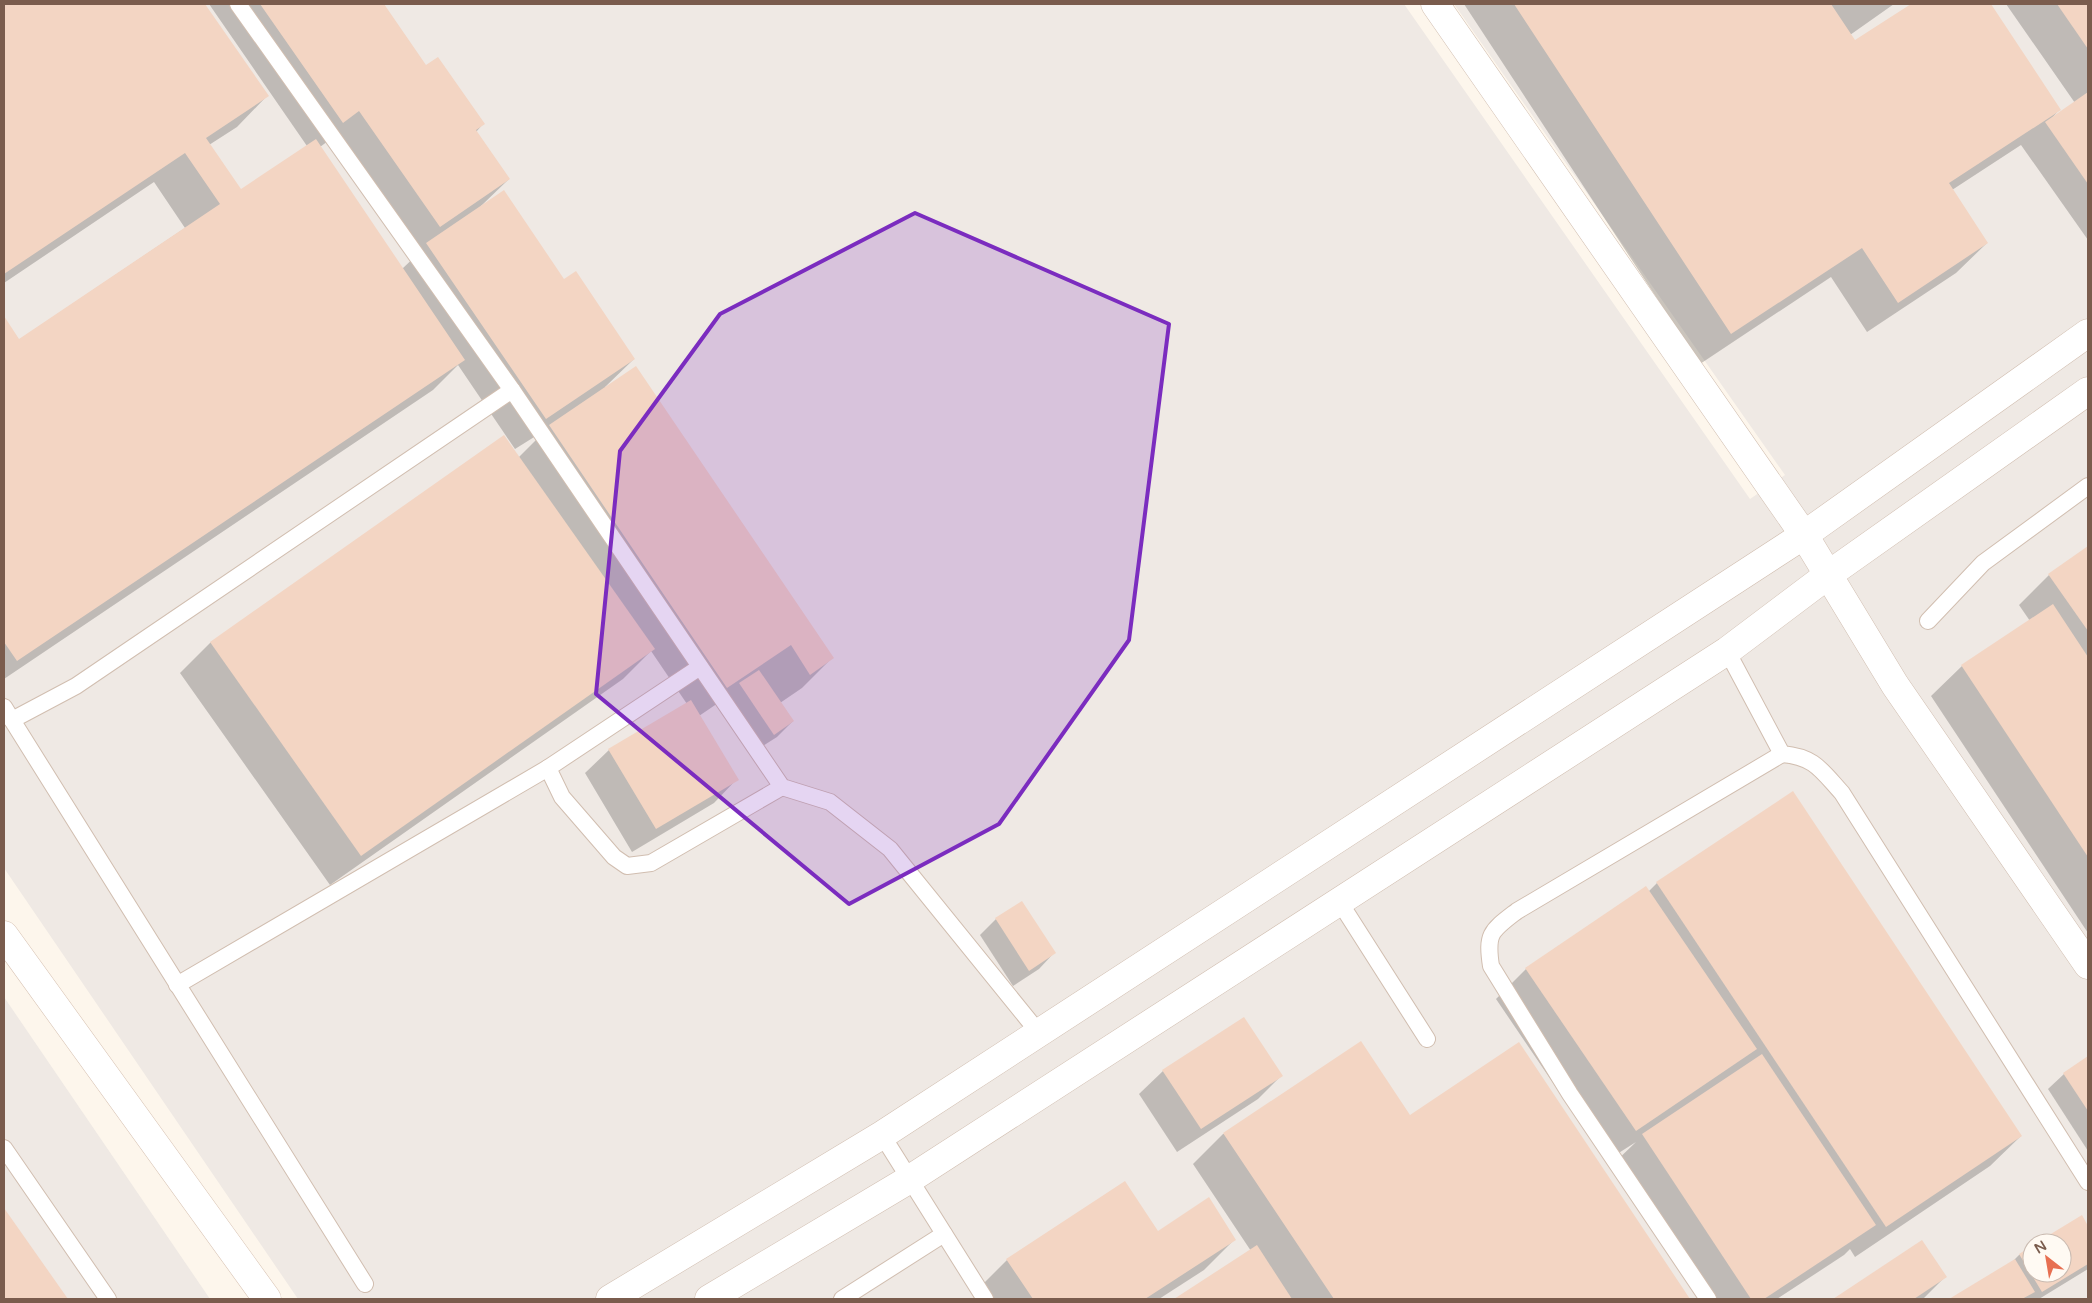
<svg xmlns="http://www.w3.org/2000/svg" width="2092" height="1303" viewBox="0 0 2092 1303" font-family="'Varela Round',sans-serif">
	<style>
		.industrial { fill: #efe9e4; fill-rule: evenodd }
		.shadow { fill: #0003; fill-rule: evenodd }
		.building { fill: #f3d5c3 }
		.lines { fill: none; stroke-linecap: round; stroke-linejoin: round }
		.lane-casing { stroke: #d1beb0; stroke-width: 18 }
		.street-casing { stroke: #d1beb0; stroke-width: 29 }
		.secondary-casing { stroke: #d6c0b0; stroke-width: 29 }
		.lane { stroke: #fff; stroke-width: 16 }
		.street { stroke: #fff; stroke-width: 28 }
		.secondary { stroke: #fff; stroke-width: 28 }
		.marked { fill: #7b2cbf; fill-opacity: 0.2; stroke: #7b2cbf; stroke-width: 4; stroke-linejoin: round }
	</style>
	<rect width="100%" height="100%" fill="#fdf6ec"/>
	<!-- industrial -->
	<g class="industrial">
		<path d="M4,4h1400l346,495 35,-24 -331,-471h634v1295h-1790l-294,-431zM2032,1243h30v30h-30z"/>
		<path d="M4,997l206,302h-206z"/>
	</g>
	<!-- shadow -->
	<g class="shadow">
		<path d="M4,4h199l64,92 -30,31 -28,18 31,46 67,-45 -98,-142h174l43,63 57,57 -7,8 33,47 -28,27 83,74 70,79 -29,28 227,271 -30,30 -22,15 13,18 -16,16 -19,12 -34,-50 -25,17 38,63 -23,24 -82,49 -47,-79 24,-23 78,-46 -36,-53 -28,28 -293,206 -150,-212 31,-31 307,-184 29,-29 -32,20 -57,-84 -25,25 -429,289v-361l15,22 166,-112 -31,-46 -150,101zM328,141l81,116 14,-8 -21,20 -82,-122z"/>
		<path d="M1464,4h430l-44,31 5,7 58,-38h76l70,106 -7,8 23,-15 -69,-99h82v236l-67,-95 -69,45 35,53 -31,30 -89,59 -36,-55 -131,87z"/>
		<path d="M2088,548v385l-157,-237 31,-30 68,-45 -11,-16 30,-30z"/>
		<path d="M1792,793l229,343 -31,30 -135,91 -5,-8 -6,6 -67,44h-77l-88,-134 24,-23 -30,19 -110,-162 30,-30 122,-77 9,-9z"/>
		<path d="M996,919l58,34 -15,16 -26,17 -33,-51z"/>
		<path d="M1518,1044l170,255h-511l74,-48 -58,-87 30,-30 187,-17z"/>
		<path d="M2088,1057v94l-40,-62 16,-15z"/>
		<path d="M1163,1071l118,5 -23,23 -81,53 -38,-58z"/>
		<path d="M4,1210l62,89h-62z"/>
		<path d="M2082,1217l6,11v41l-49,30h-87l59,-36 8,-8 13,-8v26h30v-30h-23z"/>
		<path d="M1158,1233l77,6 -31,31 -45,29h-176l-6,-9 30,-30z"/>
		<path d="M1922,1242l23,35 -22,22h-87z"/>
	</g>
	<!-- building -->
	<g class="building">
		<path d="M4,4h201l64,92 -63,42 35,51 75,-50 149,221 -448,301 -13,-19v-326l15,23 201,-135 -35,-51 -181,121z"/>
		<path d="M260,4h124l42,61 12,-8 47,67 -9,6 34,49 -70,48 -81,-116 -16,12z"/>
		<path d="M1514,4h317l24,36 56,-36h80l70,106 -112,73 39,60 -90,60 -36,-55 -131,86z"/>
		<path d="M2057,4h31v45z"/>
		<path d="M2088,92v92l-43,-62z"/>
		<path d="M504,190l60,89 12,-8 59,88 -89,60 -120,-176z"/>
		<path d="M636,366l198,292 -24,17 -19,-30 -64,43 -178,-263z"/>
		<path d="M504,435l151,214 -294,207 -151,-214z"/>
		<path d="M2088,546v85l-40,-57z"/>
		<path d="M2053,604l35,53v200l-127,-192z"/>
		<path d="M759,670l35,51 -20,14 -35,-52z"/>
		<path d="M691,700l48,80 -83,49 -48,-80z"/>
		<path d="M1793,791l229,345 -136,91 -230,-345z"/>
		<path d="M1646,886l111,163 -121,82 -111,-163z"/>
		<path d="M1022,901l34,52 -27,18 -34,-53z"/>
		<path d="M1244,1017l39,59 -82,53 -39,-59z"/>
		<path d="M1361,1041l49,74 109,-73 171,257h-356l-111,-166z"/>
		<path d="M1762,1054l114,171 -112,74h-13l-109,-165z"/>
		<path d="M2088,1056v55l-25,-38z"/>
		<path d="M1125,1181l33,50 51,-34 27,43 -91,59h-112l-27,-40z"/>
		<path d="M4,1208l64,91h-64z"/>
		<path d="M2082,1215l6,11v38l-46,28 -23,-38 13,-8v27h30v-30h-26z"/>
		<path d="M1922,1240l25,37 -33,22h-81z"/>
		<path d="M1257,1245l35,54h-118z"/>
		<path d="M2015,1259l20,33 -13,7h-73z"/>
	</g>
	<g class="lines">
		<defs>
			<g id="lane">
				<path d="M238,4l274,386 270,397 48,15 60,47 149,184"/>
				<path d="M1928,621l55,-58 105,-77"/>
				<path d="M1727,651l55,103c33,3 39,16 60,39l246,389"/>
				<path d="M700,667l-152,101 14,29 52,60 13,9 24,-3 131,-76"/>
				<path d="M4,707l8,13 64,-34 436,-296"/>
				<path d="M12,720l353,564"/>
				<path d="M1339,901l88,138"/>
				<path d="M177,985l371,-217"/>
				<path d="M882,1135l103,164"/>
				<path d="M4,1148l104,151"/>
				<path d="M842,1299l102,-65"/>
				<path d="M1708,1299l-138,-205 -79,-128c-5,-33 0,-35 26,-55l265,-157"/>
			</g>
			<g id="street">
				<path d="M1435,4l369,531 91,150 193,280"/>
				<path d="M610,1299l272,-164 922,-600 284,-202"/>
				<path d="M709,1299l201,-120 817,-528 101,-76 260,-184"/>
			</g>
			<path id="secondary" d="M4,935l263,364"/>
		</defs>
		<!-- lane casing -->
		<use href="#lane" class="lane-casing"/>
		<!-- street casing -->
		<use href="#street" class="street-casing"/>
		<!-- secondary casing -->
		<use href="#secondary" class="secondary-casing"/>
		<!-- lane -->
		<use href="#lane" class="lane"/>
		<!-- street -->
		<use href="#street" class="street"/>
		<!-- secondary -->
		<use href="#secondary" class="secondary"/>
	</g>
	<!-- marked area -->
	<path class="marked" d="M915,213l254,111 -40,316 -130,184 -150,80 -253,-210 24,-243 100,-137z"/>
	<!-- border -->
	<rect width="2092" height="1303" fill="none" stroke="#7a5c4d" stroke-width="10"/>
	<!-- north arrow -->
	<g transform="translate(2047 1258) rotate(329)"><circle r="24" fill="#fffaf3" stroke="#cabbb1"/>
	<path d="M0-4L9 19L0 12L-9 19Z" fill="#e76f51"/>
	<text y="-8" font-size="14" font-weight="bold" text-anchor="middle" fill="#7a5c4d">N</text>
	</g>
</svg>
